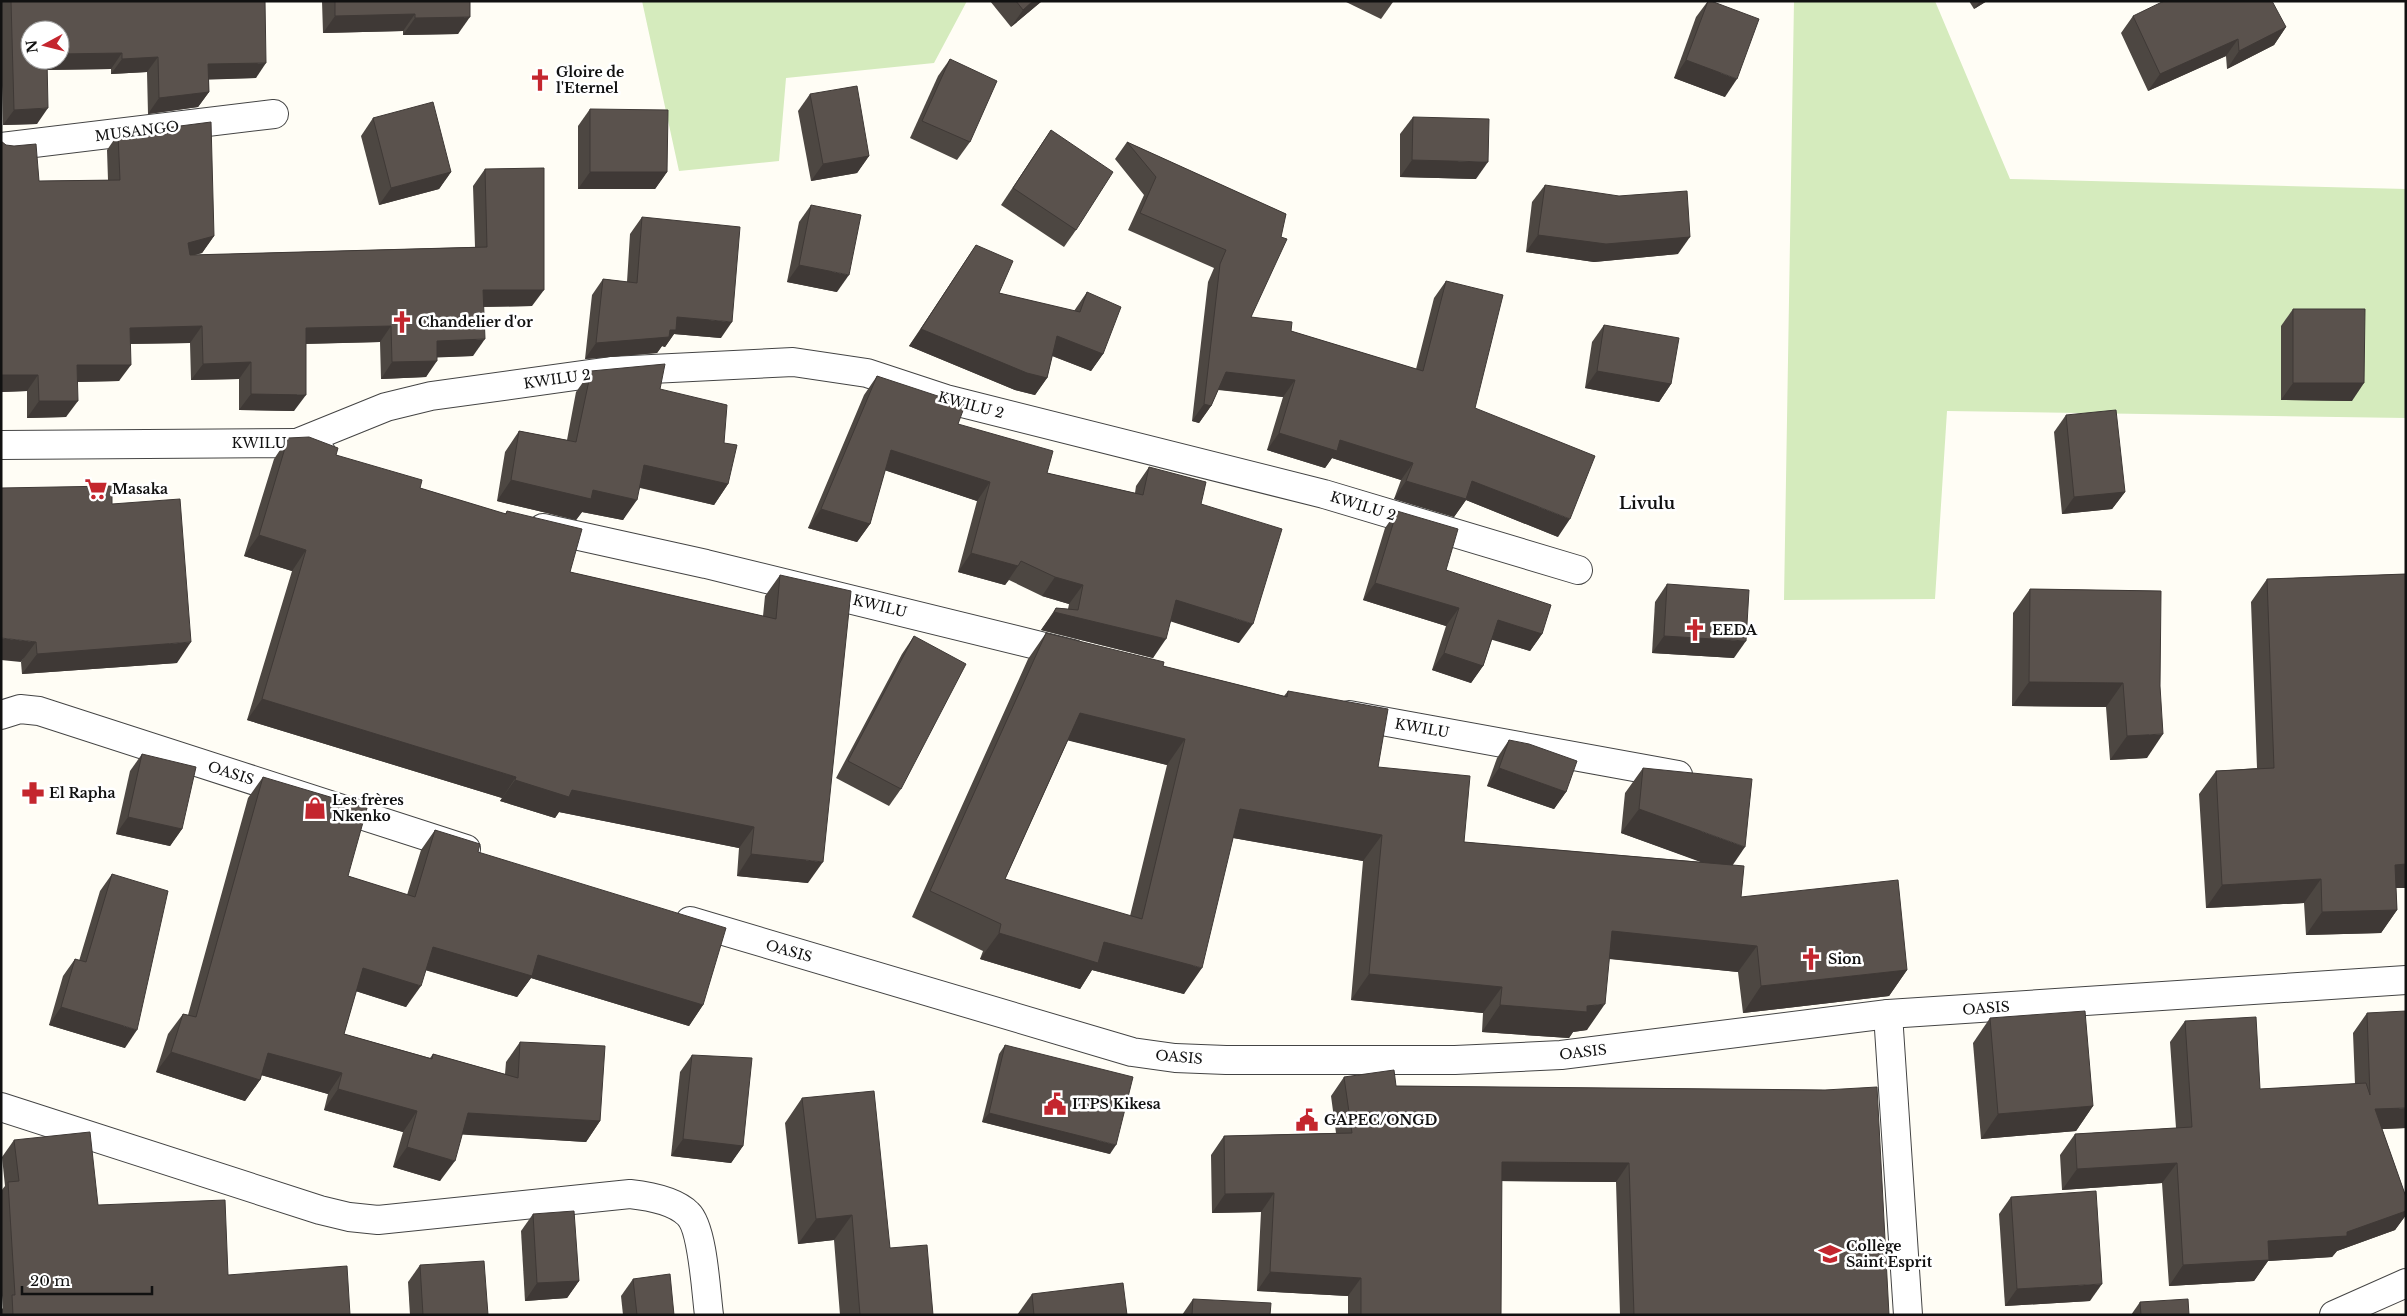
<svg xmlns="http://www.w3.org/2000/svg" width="2407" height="1316" viewBox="0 0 2407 1316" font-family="'Libre Baskerville',serif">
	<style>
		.green { fill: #d5ebbd }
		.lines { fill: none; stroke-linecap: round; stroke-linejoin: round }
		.minor-casing { stroke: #444; stroke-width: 30 }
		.minor { stroke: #fff; stroke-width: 28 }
		.wall { fill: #4d4742; fill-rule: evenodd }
		.shaded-wall { fill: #3f3936 }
		.building { fill: #5a524d; stroke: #3f3936; fill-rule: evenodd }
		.labels { text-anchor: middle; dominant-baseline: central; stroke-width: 5; stroke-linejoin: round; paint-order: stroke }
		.poi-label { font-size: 14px; font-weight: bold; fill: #111; stroke: #fff; text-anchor: start }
		.street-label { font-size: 14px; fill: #111; stroke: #fff }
		.quarter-label { font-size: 16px; font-weight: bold; fill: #111; stroke: #fff }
	</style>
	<rect width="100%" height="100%" fill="#fffdf5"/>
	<!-- green -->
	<g class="green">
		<path d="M642,1h325l-33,62 -148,15 -7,83 -100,10z"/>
		<path d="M1794,1h141l75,178 396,10v229l-459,-7 -12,188 -151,1z"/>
	</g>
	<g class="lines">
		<defs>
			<g id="minor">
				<path d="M1,147l273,-33"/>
				<path d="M297,443l89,-36 45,-11 180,-25 182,-9 74,11 79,26 378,95 254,76"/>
				<path d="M1,445l296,-2 24,9"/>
				<path d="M543,528l163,36 367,90"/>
				<path d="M1,715l19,-6 19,2 427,138"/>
				<path d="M1349,715l329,60"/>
				<path d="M690,921l442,131 43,6 51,2h229l106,-5 327,-41 518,-34"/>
				<path d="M1888,1014l20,301"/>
				<path d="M1,1107l319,103 29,7 29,3 252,-26c18,2 45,7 58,20 15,14 18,79 21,101"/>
				<path d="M2334,1315l72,-32"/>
			</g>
		</defs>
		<!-- minor casing -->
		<use href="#minor" class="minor-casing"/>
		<!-- minor -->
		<use href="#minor" class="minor"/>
	</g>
	<!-- wall -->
	<g class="wall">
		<path d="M1,1h264l-9,77 -47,1v13l-11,15 -50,7 -1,-42 -36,2v-5l-64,1 -10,54 -34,1 -2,-79z"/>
		<path d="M322,1h148l-12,33 -55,1v-4l-80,2z"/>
		<path d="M990,1h52l-31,26z"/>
		<path d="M1344,1h48l1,1 -12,17z"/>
		<path d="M1708,1l17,96 -51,-19 22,-61z"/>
		<path d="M1969,1h18l-13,8z"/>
		<path d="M2133,16l153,11 -12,18 -47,24 -1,-13 -78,35 -27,-58z"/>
		<path d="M950,59l20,83 -13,18 -47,-22 28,-62z"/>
		<path d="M810,94l59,62 -12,17 -46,8 -13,-70z"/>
		<path d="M590,109l77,63 -12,17h-77v-63z"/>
		<path d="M1413,117l63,62 -76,-2v-43z"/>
		<path d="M373,118l78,54 -12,17 -60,16 -18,-69z"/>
		<path d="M1051,130l25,100 -12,17 -63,-42z"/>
		<path d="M118,134l96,102 -12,17 -7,2 280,-8 -2,-61 12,-17 47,137 -49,1 -10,49 -36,1 -11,20 -45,2 -1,-37 -74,2 -12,67 -55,-1v-31l-48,1 -1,-37 -60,1 -11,37 -42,1 -11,35 -39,1v-27l-26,1v-251l38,40 69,-1 -1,-30z"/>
		<path d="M1127,142l159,72 -35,103 40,14 125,38 18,-71 12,-17 29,127 83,129 -92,-37 -12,17 -60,-18 7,-19 -69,-22 -7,10 -58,-18 16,-53 -65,-7 -7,16 -12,17 -7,-2 16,-139 6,-14 -86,-38 16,-35 -29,-36z"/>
		<path d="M1545,185l133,69 -84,8 -68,-10 6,-50z"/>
		<path d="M811,205l26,87 -50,-10 12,-60z"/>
		<path d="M642,217l79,121 -47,-4 -9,13 -3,-1 -5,7 -72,6 7,-64 11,-16 24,3 3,-48z"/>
		<path d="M976,245l23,48 75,18 13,-19 16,62 -12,17 -39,-15 -5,22 -12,17 -20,-5 -106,-44z"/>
		<path d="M2293,309l59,92 -71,-1v-74z"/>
		<path d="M1604,325l67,59 -12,18 -74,-14 7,-46z"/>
		<path d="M591,371l69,18 68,95 -14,21 -74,-17 -17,32 -41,-8 -6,8 -79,-19 8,-49 14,-21 48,9 9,-48z"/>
		<path d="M877,376l81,48 89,49 88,20 1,-7 13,-19 52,37 38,139 -68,-22 -18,37 -112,-28 15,-22 12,1 1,-5 -27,-8 -33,-16 -4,5 -47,-13 19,-71 -92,-31 -15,54 -13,18 -49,-14 56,-133z"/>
		<path d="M2066,415l59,77 -13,17 -50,5 -8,-82z"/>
		<path d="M288,438l48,17 84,33 85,26 2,-3 63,61 193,44 2,-20 15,-21 28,308 -71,-7 2,-28 -180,-36 -4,6 -55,-17 2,-3 -255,-78 45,-149 -48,-15 30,-97z"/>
		<path d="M112,504l65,159 -155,11 -1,-12z"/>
		<path d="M1397,511l49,59 96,64 -12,17 -38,-12 -9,27 -12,17 -39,-13 14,-44 -83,-26 22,-72z"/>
		<path d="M2406,574v314h-10l1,22 -16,23 -75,2 -2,-32 -98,5 -7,-114 17,-23 41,-3 -6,-166 16,-23z"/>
		<path d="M1667,584l67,74 -82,-5 3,-51z"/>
		<path d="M2030,589l131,2 -14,167 -37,2 -4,-53 -94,-1 1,-93z"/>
		<path d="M1046,633l117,33 121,30 4,-5 90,76 86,75 238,20 -81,-29 4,-40 18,-25 89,97 9,32 166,73 -18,26 -146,17 -5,-41 -129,-13 -22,71 -14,2 -4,6 -87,-6 1,-19 -132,-13 12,-139 -130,-23 -49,156 -92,-24 -12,19 -100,-30 3,-8 -71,-34 116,-258zM1068,740l99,25 -37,151 -125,-37z"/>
		<path d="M914,636l-13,153 -12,17 -53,-28 66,-124z"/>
		<path d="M1509,740l57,52 -12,17 -67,-23 10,-28z"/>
		<path d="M142,754l40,75 -12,17 -54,-12 14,-63z"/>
		<path d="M263,777l85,99 59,19 14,-45 14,-20 43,22 225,153 -14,21 -158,-48 -14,19 -91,-27 -20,37 -50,-16 -12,43 86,24 3,-4 72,20 1,-12 14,-20 80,79 -14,21 -124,-8 -22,47 -47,-14 10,-35 -79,-22 4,-16 -67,-19 -1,5 -15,21 -89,-29 12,-38 15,-20 5,1 60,-217z"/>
		<path d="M112,874l13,174 -76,-23 14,-49 12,-17 4,2 21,-70z"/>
		<path d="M2367,1013l39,115 -24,1 24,68v18l-11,15 -58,21 -5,6 -64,4 -14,20 -85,5 -7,-103 -100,7 -2,-35 15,-21 101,-6 -6,-86 15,-21 75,68 95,-5 -2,-51z"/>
		<path d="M1990,1018l103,88 -17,25 -95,8 -8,-96z"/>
		<path d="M1005,1045l105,109 -128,-32 17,-68z"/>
		<path d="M692,1055l51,91 -12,17 -60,-7 9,-84z"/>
		<path d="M1344,1077l52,9 429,4 64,225h-269l-4,-133 -115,-1v134h-153v-19l-91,-5 4,-79 -49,1 -1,-58 13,-19 112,-3 -5,-37z"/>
		<path d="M802,1098l88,150 43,67h-93l-6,-75 -36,4 -13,-121z"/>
		<path d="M14,1140l84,65 130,70 122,40h-349v-5l2,-2 -2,-25v-92l4,-5 -3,-29z"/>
		<path d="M2011,1197l79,104 -85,5 -6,-92z"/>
		<path d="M533,1214l46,67 -12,17 -42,3 -4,-70z"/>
		<path d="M420,1265l68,50h-78l-2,-33z"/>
		<path d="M633,1279l41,36h-51l-2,-19z"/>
		<path d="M1032,1294l95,21h-110z"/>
		<path d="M1193,1299l77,16h-88z"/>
		<path d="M2140,1302l49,13h-58z"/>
	</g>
	<!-- shaded-wall -->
	<g class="shaded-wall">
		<path d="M1033,1h9l-31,26 12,-17z"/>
		<path d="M1980,1h7l-13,8z"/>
		<path d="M415,14l-12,17 -80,2 12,-17z"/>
		<path d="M470,17l-12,17 -55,1 12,-17z"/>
		<path d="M2286,27l-12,18 -47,24 12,-18z"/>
		<path d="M2238,39l-12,17 -78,35 12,-17z"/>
		<path d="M122,53l-11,16 -75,1 7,-10h17v-6z"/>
		<path d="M158,57l-11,15 -36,2 11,-15z"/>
		<path d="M1686,60l51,19 -12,18 -51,-19z"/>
		<path d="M266,63l-10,15 -58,2 10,-16z"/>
		<path d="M209,92l-11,15 -50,7 11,-16z"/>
		<path d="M48,108l-11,16 -34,1 11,-15z"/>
		<path d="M869,156l-12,17 -46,8 12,-17z"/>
		<path d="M1412,160l76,2 -12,17 -76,-2z"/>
		<path d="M451,172l-12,17 -60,16 12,-17z"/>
		<path d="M590,172h77l-12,17h-77z"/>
		<path d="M1538,235l152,2 -12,17 -84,8 -68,-10z"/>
		<path d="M214,236l-12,17 -25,6 11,-16z"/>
		<path d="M799,265l50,10 -12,17 -50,-10z"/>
		<path d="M483,290h61l-12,16 -61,1z"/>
		<path d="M677,317l55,5 -11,16 -47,-4 -9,13 -3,-1 -5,7 -72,6 11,-16z"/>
		<path d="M202,326l-12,17 -72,1 12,-16z"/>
		<path d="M391,326l-11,16 -85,2 11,-16z"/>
		<path d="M921,329l126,49 -12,17 -20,-5 -106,-44z"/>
		<path d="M1057,336l46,18 -12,17 -46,-18z"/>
		<path d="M485,339l-12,17 -48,2 12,-17z"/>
		<path d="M437,361l-11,16 -45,2 11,-17z"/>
		<path d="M251,362l-12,17 -48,1 12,-16z"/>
		<path d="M77,365h54l-12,16 -53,1z"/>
		<path d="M1597,371l74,13 -12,18 -74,-14z"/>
		<path d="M1226,372l69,8 -12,17 -69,-8z"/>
		<path d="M1,375h37l-11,16 -26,1z"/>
		<path d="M2293,383h71l-12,18 -71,-1z"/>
		<path d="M251,394l55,1 -12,16 -55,-1z"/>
		<path d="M39,401h39l-12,16 -39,1z"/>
		<path d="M1204,404l7,2 -12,17 -7,-2z"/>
		<path d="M1279,433l61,7 73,23 -12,17 -69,-22 -7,10 -58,-18z"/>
		<path d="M891,450l99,32 -13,19 -99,-33z"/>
		<path d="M644,465l84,19 -14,21 -84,-20z"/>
		<path d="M511,480l82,10 44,10 -14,20 -41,-8 -6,8 -79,-19z"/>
		<path d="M1406,481h66l98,38 -12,18 -92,-37 -12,17 -60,-18z"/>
		<path d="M2125,492l-13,17 -50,5 12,-17z"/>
		<path d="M821,509l49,15 -13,18 -49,-14z"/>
		<path d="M259,535l47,15 -14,21 -48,-15z"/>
		<path d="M971,553l47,13 -13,19 -47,-13z"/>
		<path d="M1055,577l28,8 -14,19 -27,-8z"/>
		<path d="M1375,583l84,25 -13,18 -83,-26z"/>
		<path d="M1176,600l77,24 -14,19 -76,-24z"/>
		<path d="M1054,612l112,27 -13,19 -112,-28z"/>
		<path d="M1498,620l44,14 -12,17 -44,-13z"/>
		<path d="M1664,636l82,5 -12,17 -82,-5z"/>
		<path d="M1,638l35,4 -15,20 -20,-2z"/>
		<path d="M191,642l-14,21 -155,11 15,-20z"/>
		<path d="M1444,653l39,13 -12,17 -39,-13z"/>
		<path d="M2029,682l94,1 -17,24 -94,-1z"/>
		<path d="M262,699l254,78 -14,21 -255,-78z"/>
		<path d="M1080,713l105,26 -18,26 -105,-26z"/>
		<path d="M2163,734l-16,24 -37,2 17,-24z"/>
		<path d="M1499,768l67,24 -12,17 -67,-23z"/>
		<path d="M515,780l57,10 182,37 -15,21 -180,-36 -4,6 -55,-17z"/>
		<path d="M1240,809l142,26 -19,26 -141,-25z"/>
		<path d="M1639,809l106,38 -17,25 -107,-39z"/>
		<path d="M128,817l54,12 -12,17 -54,-12z"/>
		<path d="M751,854l72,8 -15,21 -71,-7z"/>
		<path d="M2406,864v24h-27l16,-23z"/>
		<path d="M2321,879l-17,24 -98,5 16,-23z"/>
		<path d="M2397,910l-16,23 -75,2 16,-23z"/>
		<path d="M1612,931l145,15 -19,26 -145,-15z"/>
		<path d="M999,933l105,9 98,26 -18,26 -92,-24 -12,19 -100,-30z"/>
		<path d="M433,947l105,8 165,50 -14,21 -158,-48 -14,19 -99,-29z"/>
		<path d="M363,968l58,18 -15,21 -57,-18z"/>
		<path d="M1907,970l-18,26 -146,17 18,-27z"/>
		<path d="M1369,974l133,13 -19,26 -132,-13z"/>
		<path d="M1605,1004l-18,26 -14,2 -4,6 -87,-6 18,-27 87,1z"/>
		<path d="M61,1007l76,23 -12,18 -76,-23z"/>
		<path d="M171,1052l89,28 -15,21 -89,-29z"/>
		<path d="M268,1053l74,20 -14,21 -74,-21z"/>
		<path d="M338,1089l79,22 -14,21 -79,-22z"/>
		<path d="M2093,1106l-17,25 -95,8 17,-25z"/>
		<path d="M2406,1108v20l-45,2 14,-21z"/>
		<path d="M468,1113l132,8 -14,21 -133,-8z"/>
		<path d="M989,1113l127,32 -6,9 -128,-32z"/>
		<path d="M683,1139l60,7 -12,17 -60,-7z"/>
		<path d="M407,1147l48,14 -15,20 -47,-14z"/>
		<path d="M1502,1162l127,1 -13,19 -128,-1z"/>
		<path d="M2177,1163l-15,20 -100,7 15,-21z"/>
		<path d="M1274,1193l-13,19 -49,1 13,-19z"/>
		<path d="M2406,1211v4l-11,15 -58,21 -5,6 -64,4 -14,20 -85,5 14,-21 85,-24 79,-9z"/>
		<path d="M852,1215l-18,25 -36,4 18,-25z"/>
		<path d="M1270,1272l91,6 -13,18 -91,-5z"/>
		<path d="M579,1281l-12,17 -42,3 12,-18z"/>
		<path d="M2102,1284l-12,17 -85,5 12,-17z"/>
	</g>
	<!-- building -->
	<g class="building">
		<path d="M11,1h254l1,62 -58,1 1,28 -50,6 -1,-41 -36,2v-6l-62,1v-24h-30v30h17l1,48 -34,2z"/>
		<path d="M335,1h135v16l-55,1v-4l-80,2z"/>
		<path d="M1016,1h17l-10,9z"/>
		<path d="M1708,1h3l48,18 -22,60 -51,-19z"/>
		<path d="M2164,1h108l14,26 -47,24 -1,-12 -78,35 -27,-58z"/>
		<path d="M950,59l47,22 -27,61 -48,-21z"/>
		<path d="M857,86l12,70 -46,8 -13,-70z"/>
		<path d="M433,102l18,70 -60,16 -18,-70z"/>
		<path d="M590,109l78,1 -1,62h-77z"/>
		<path d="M1413,117l76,2 -1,43 -76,-2z"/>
		<path d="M211,122l3,114 -26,7 2,12 297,-8 -2,-78 59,-1v122h-61l2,49 -48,2v20l-45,1 -1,-36 -85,2v67l-55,-1v-32l-48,2 -1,-38 -72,2 1,37h-54l1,36h-39l-1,-26h-37v-234l5,4 8,1 22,-2 3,37 81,-1 -2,-46z"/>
		<path d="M1051,130l62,42 -37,58 -63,-42z"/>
		<path d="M1127,142l159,72 -5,23 6,2 -36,78 41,5 -1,9 132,40 23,-90 57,14 -28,113 120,48 -25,63 -98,-38 -6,18 -60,-18 7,-18 -73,-23 -3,11 -58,-18 16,-53 -69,-8 -15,34 -7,-2 16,-140 6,-14 -86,-37 16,-36z"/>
		<path d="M1545,185l74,11 68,-5 3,46 -84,7 -68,-9z"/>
		<path d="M811,205l50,10 -12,60 -50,-10z"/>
		<path d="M642,217l98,10 -8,95 -55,-5 -1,13h-6l-1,7 -73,6 7,-64 34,4z"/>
		<path d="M976,245l37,16 -14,32 81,19 7,-20 34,15 -18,47 -46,-18 -10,42 -20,-5 -106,-44z"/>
		<path d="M2293,309h72l-1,74h-71z"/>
		<path d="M1604,325l75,13 -8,46 -74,-13z"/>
		<path d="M665,364l-5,25 67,16 -3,38 13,2 -9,39 -84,-19 -7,35 -44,-10 -2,9 -80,-19 8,-49 57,11 15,-71z"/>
		<path d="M877,376l88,29 -7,19 95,27 -6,22 96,22 6,-28 57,15 -5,22 81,25 -29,95 -77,-24 -10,39 -112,-27 2,-4 22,2 5,-25 -28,-8 -34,-16 -3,5 -47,-13 19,-71 -99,-32 -21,74 -49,-15z"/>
		<path d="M2116,410l9,82 -51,5 -8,-82z"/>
		<path d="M309,437l29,11 -2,7 86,25 -2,8 86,26 1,-3 75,18 -12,43 206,47 4,-44 71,16 -28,271 -72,-8 3,-27 -182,-37 -3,7 -54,-17 1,-3 -254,-78 44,-149 -47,-15 29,-97z"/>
		<path d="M112,486v18l68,-5 11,143 -154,12 -1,-12 -35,-4v-150z"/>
		<path d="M1397,511l61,18 -12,41 105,35 -9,29 -44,-14 -15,46 -39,-13 15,-45 -84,-25z"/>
		<path d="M2406,574v290l-11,1 2,45 -75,2 -1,-33 -99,6 -6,-114 58,-3 -7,-189z"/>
		<path d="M1667,584l82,6 -3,51 -82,-5z"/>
		<path d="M2030,589l131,2 -1,95 3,48 -36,2 -4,-53 -94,-1z"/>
		<path d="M1046,633l118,29 -1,4 124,31 1,-6 100,18 -10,58 92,9 -6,66 280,24 -3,31 157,-17 9,90 -146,16 -4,-40 -145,-15 -7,73 -18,2v6l-87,-7 2,-18 -133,-13 13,-139 -142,-26 -38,159 -98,-26 -6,21 -99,-30 2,-9 -71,-33zM1080,713l105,26 -43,180 -137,-40z"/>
		<path d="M914,636l52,28 -65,125 -53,-28z"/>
		<path d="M1509,740l20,4 48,17 -11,31 -67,-24z"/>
		<path d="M142,754l54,13 -14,62 -54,-12z"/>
		<path d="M1643,768l109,11 -7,68 -106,-38z"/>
		<path d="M263,777l104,31 -19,68 67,21 20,-67 45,14 -2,8 248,76 -23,77 -165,-50 -6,21 -99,-29 -12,39 -58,-18 -19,66 88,25 1,-5 85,24 2,-36 85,4 -5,75 -132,-8 -13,48 -48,-14 10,-36 -79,-22 4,-16 -74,-20 -8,27 -89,-28 12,-38 13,3z"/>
		<path d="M112,874l56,17 -31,139 -76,-23 14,-48 11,3z"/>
		<path d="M2085,1011l8,95 -95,8 -8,-96z"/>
		<path d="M2406,1011v97l-31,1 31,88v14l-59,21v4l-79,5 1,19 -86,5 -6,-102 -100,6 -2,-35 117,-7 -7,-106 71,-4 4,72 106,-6 4,12 -3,-82z"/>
		<path d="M1005,1045l128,32 -17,68 -127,-32z"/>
		<path d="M692,1055l60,3 -9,88 -60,-7z"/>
		<path d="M1394,1070l2,16 429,4 52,-3 12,228h-255l-5,-152 -127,-1 -1,153h-140v-37l-91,-6 4,-79 -49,1 -1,-58 128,-3 -8,-56z"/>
		<path d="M874,1091l16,157 37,-3 6,70h-73l-8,-100 -36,4 -14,-121z"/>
		<path d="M90,1132l8,73 127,-5 3,75 119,-9 3,49h-337l-1,-20h3l-7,-113 11,-1 -5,-41z"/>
		<path d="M2096,1191l6,93 -85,5 -6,-92z"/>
		<path d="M574,1211l5,70 -42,2 -4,-69z"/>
		<path d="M484,1261l4,54h-65l-3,-50z"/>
		<path d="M670,1274l4,41h-37l-4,-36z"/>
		<path d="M1123,1283l4,32h-93l-2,-21z"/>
		<path d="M1193,1299l78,4 -1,12h-78z"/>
		<path d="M2188,1299l1,16h-48l-1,-13z"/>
	</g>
	<!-- icons -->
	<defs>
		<symbol id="church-bare" viewBox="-9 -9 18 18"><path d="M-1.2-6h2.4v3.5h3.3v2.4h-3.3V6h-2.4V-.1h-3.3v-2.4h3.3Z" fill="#c4262e" stroke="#fff" stroke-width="2.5" paint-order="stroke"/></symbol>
		<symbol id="supermarket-bare" viewBox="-9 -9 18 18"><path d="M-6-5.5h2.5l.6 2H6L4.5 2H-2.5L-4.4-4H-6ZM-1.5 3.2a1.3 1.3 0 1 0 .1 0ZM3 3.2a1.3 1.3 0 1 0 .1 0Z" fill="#c4262e" stroke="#fff" stroke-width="2.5" paint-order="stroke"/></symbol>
		<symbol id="pharmacy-bare" viewBox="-9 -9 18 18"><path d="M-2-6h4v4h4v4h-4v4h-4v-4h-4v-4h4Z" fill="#c4262e" stroke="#fff" stroke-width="2.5" paint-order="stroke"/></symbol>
		<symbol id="shop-bare" viewBox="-9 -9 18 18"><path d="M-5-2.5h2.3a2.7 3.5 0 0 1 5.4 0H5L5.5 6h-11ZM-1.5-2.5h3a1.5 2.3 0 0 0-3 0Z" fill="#c4262e" stroke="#fff" stroke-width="2.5" paint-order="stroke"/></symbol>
		<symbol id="civic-bare" viewBox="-9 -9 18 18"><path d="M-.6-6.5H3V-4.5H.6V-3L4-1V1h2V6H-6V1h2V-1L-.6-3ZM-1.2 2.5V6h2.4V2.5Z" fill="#c4262e" stroke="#fff" stroke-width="2.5" paint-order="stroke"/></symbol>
		<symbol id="school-bare" viewBox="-9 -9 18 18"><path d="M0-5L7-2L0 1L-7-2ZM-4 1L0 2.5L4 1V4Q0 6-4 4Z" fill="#c4262e" stroke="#fff" stroke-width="2.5" paint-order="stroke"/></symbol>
	</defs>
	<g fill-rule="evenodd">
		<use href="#church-bare" x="524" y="64" width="32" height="32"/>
		<use href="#church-bare" x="386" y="306" width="32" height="32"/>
		<use href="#supermarket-bare" x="80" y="473" width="32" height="32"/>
		<use href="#church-bare" x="1679" y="614" width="32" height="32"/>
		<use href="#pharmacy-bare" x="17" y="777" width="32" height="32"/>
		<use href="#shop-bare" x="299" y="792" width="32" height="32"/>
		<use href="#church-bare" x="1795" y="943" width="32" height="32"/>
		<use href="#civic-bare" x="1039" y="1088" width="32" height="32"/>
		<use href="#civic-bare" x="1291" y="1104" width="32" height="32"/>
		<use href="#school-bare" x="1814" y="1238" width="32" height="32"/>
	</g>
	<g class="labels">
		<!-- poi labels -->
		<g class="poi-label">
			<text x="556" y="72">Gloire de<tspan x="556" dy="16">l'Eternel</tspan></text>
			<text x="418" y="322">Chandelier d'or</text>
			<text x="112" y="489">Masaka</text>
			<text x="1712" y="630">EEDA</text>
			<text x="49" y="793">El Rapha</text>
			<text x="332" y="800">Les frères<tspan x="332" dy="16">Nkenko</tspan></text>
			<text x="1828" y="959">Sion</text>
			<text x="1072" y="1104">ITPS Kikesa</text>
			<text x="1324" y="1120">GAPEC/ONGD</text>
			<text x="1846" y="1246">Collège<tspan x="1846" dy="16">Saint Esprit</tspan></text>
		</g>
		<!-- street labels -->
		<g class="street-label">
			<text transform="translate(137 131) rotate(-7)">MUSANGO</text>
			<text transform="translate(557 379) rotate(-8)">KWILU 2</text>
			<text transform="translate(971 405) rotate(15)">KWILU 2</text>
			<text x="259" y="443">KWILU</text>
			<text transform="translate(1363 506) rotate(17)">KWILU 2</text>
			<text transform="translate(880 606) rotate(14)">KWILU</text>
			<text transform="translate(1422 728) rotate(10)">KWILU</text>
			<text transform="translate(231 773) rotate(18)">OASIS</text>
			<text transform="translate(789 951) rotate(16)">OASIS</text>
			<text transform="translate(1986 1008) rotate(-4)">OASIS</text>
			<text transform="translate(1583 1052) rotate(-7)">OASIS</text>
			<text transform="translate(1179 1057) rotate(5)">OASIS</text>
		</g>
		<!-- quarter labels -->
		<g class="quarter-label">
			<text x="1647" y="503">Livulu</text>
		</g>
	</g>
	<!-- border -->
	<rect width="2407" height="1316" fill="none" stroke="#111111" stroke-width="5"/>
	<!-- north arrow -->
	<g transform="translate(45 45) rotate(263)"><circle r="24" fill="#ffffff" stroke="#a0a0a0"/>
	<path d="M0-4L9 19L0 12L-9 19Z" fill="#c4262e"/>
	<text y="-8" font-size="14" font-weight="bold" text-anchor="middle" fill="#111111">N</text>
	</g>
	<!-- scale -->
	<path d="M22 1286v8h130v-8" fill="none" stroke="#111111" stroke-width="2.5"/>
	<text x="30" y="1286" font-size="15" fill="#111111" stroke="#ffffff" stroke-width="4" paint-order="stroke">20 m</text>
</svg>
